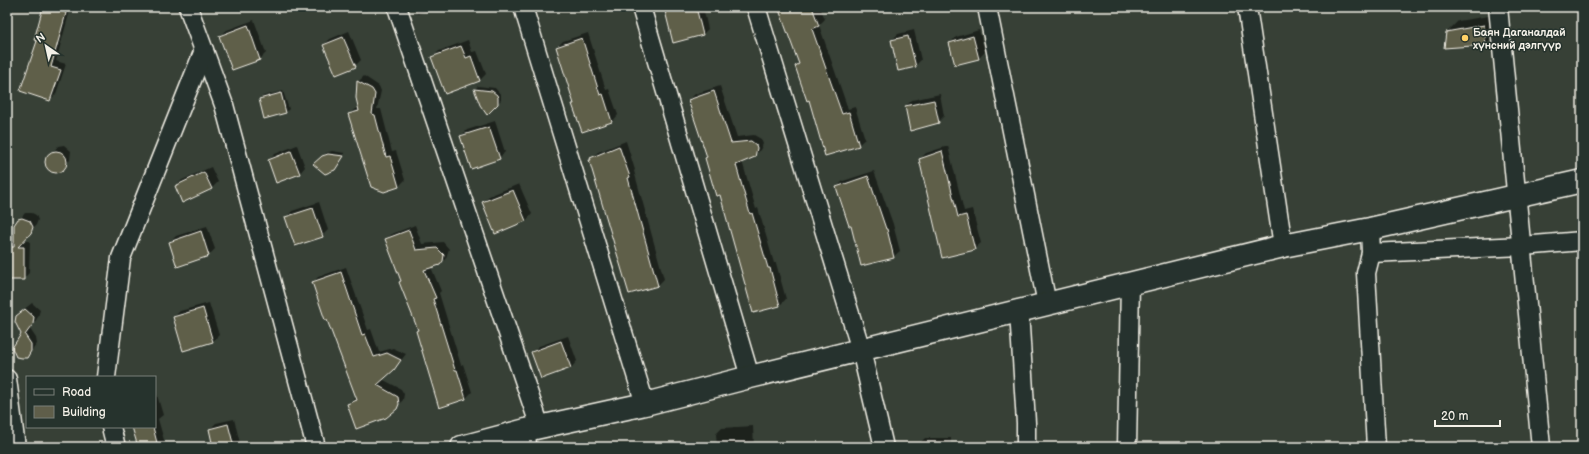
<svg xmlns="http://www.w3.org/2000/svg" width="1589" height="454" viewBox="0 0 1589 454" font-family="'Balsamiq Sans',sans-serif">
	<style>
		.shadow { fill: #0007 }
		.building { fill: #5f5e4a; stroke: #f4f1e8 }
		.lines { fill: none; stroke-linecap: round; stroke-linejoin: round }
		.street-casing { stroke: #f4f1e8; stroke-width: 21 }
		.secondary-casing { stroke: #f4f1e8; stroke-width: 25 }
		.street { stroke: #26332d; stroke-width: 18 }
		.secondary { stroke: #26332d; stroke-width: 22 }
		.poi-dot { fill: #ffd166; stroke: #26332d; stroke-width: 1.5 }
		.labels { text-anchor: middle; dominant-baseline: central; stroke-width: 3; stroke-linejoin: round; paint-order: stroke }
		.poi-label { font-size: 11px; font-weight: bold; fill: #f4f1e8; stroke: #26332d; text-anchor: start }
	</style>
	<rect width="100%" height="100%" fill="#374036"/>
	<filter id="ink" filterUnits="userSpaceOnUse"><feTurbulence type="fractalNoise" baseFrequency=".025" numOctaves="2"/><feDisplacementMap in="SourceGraphic" scale="8" xChannelSelector="R" yChannelSelector="G"/><feConvolveMatrix kernelMatrix="1 2 1 2 8 2 1 2 1" color-interpolation-filters="sRGB"/></filter>
	<g filter="url(#ink)">
		<!-- shadow -->
		<g class="shadow">
			<path d="M44,7h27l-15,54 10,3 -10,30 -6,6 -11,-60z"/>
			<path d="M237,7h9l-5,5z"/>
			<path d="M415,7h22l-20,7z"/>
			<path d="M665,7h38l5,22 -6,6z"/>
			<path d="M779,7h41l5,12 -6,6 29,84 7,-2 10,32 -7,6 -49,-46 -13,-33 4,-3z"/>
			<path d="M1495,15l1,19 -10,10 -39,-12 11,-11z"/>
			<path d="M254,20l12,33 -6,6 -27,10 -13,-33 7,-6z"/>
			<path d="M914,30l7,30 -6,6 -23,-26 6,-6z"/>
			<path d="M979,30l6,22 -6,6 -29,-15 6,-6z"/>
			<path d="M349,31l12,29 -6,6 -31,-21 6,-6z"/>
			<path d="M588,33l18,57 3,-1 9,26 -6,7 -37,-19 -18,-56 6,-6z"/>
			<path d="M468,40l4,12 5,-1 9,23 -6,6 -47,-23 6,-6z"/>
			<path d="M364,76l15,10 2,5 -4,18h4l11,43 4,-1 9,29 -6,6 -15,4 -35,-75 6,-6 4,-1 -1,-26z"/>
			<path d="M478,86l17,2 6,7v5l-14,13 -6,-9 -6,-15z"/>
			<path d="M720,86l17,51 17,-2 7,4 2,5 -3,6 -6,6 -12,5 14,48 2,-1 16,55h2l10,36 -6,6 -60,-112 -31,-93 6,-6z"/>
			<path d="M283,91l6,18 -3,3 -26,-13 3,-3z"/>
			<path d="M940,94l4,22 -6,6 -32,-16 6,-6z"/>
			<path d="M495,121l10,31 -6,6 -38,-22 6,-6z"/>
			<path d="M626,141l9,29 -1,1 30,108 -6,6 -68,-125 8,-8z"/>
			<path d="M64,145l7,6 -1,9 -11,11h-7l-5,-4 -1,-6 12,-15z"/>
			<path d="M297,145l8,22 -6,7 -30,-14 6,-6z"/>
			<path d="M948,146l16,65 8,-2 9,34 -7,6 -54,-90 6,-6z"/>
			<path d="M332,151l13,2 -10,16 -20,-5 11,-11z"/>
			<path d="M211,167l7,15 -6,6 -29,14 -7,-16 6,-6z"/>
			<path d="M874,171l19,53 7,27 -7,6 -56,-70 6,-6z"/>
			<path d="M519,184l13,30 -6,7 -43,-18 6,-7z"/>
			<path d="M319,202l9,28 -6,6 -36,-18 6,-7z"/>
			<path d="M25,213h7l4,2 2,5 -2,5 -14,16h8l-1,32 -6,6 -16,-1v-34l3,-3h5l4,-21z"/>
			<path d="M415,225l7,19 21,-2 6,7 -3,9 -6,7 -9,2 10,24 -2,2 22,72 2,-1 9,28 -6,6 -26,9 -21,-78 -33,-90 6,-5z"/>
			<path d="M207,226l8,23 -6,6 -39,-13 6,-6z"/>
			<path d="M346,267l22,63 3,-1 8,23 14,-4 13,6 -7,9 -17,16 19,10 3,5 -1,6 -18,18 -37,-14 9,-7 -44,-114 5,-6z"/>
			<path d="M32,303l8,7 -2,7 -8,12 6,9 1,6 -10,13 -5,-23 -6,-15 2,-5z"/>
			<path d="M209,303l10,32 -6,6 -39,-24 6,-6z"/>
			<path d="M568,336l9,25 -6,7 -39,-16 7,-6z"/>
			<path d="M155,388l8,27 -5,4 8,28h-31l3,-4 -5,-16h22z"/>
			<path d="M234,419l7,28h-27l-4,-18 6,-6z"/>
			<path d="M753,426l1,21h-37l-1,-13 6,-6z"/>
			<path d="M925,438h26v9h-32v-3z"/>
		</g>
		<!-- building -->
		<g class="building">
			<path d="M43,7h12l11,6 -15,54 10,3 -11,31 -30,-10 17,-50 -3,-1z"/>
			<path d="M664,7h32l7,28 -30,8z"/>
			<path d="M778,7h34l7,19 -7,3 30,85 7,-2 10,34 -34,10 -16,-56 -2,1 -12,-35 4,-2z"/>
			<path d="M248,25l12,35 -28,10 -13,-34z"/>
			<path d="M1484,25l2,20 -42,3 2,-16z"/>
			<path d="M908,36l8,31 -18,4 -7,-31z"/>
			<path d="M973,36l6,23 -24,6 -6,-22z"/>
			<path d="M343,37l13,30 -20,8 -13,-30z"/>
			<path d="M582,38l18,57 3,-1 9,28 -30,10 -10,-28h2l-18,-57z"/>
			<path d="M461,46l5,12 5,-2 9,25 -35,13 -14,-37z"/>
			<path d="M357,81l15,8 3,5 -3,20 3,1 11,42 4,-1 9,31 -15,5 -13,-5 -23,-73 11,-3 -3,-13z"/>
			<path d="M474,89l18,2 5,4 1,3v6l-11,11 -7,-10z"/>
			<path d="M714,91l17,52 20,-2 5,4 1,3 -2,9 -19,8 14,49 2,-1 16,55h2l10,38 -27,7 -33,-118 -4,1 -11,-38 2,-1 -19,-57z"/>
			<path d="M281,93l5,20 -22,6 -5,-20z"/>
			<path d="M934,100l5,23 -29,8 -5,-25z"/>
			<path d="M489,127l11,32 -29,10 -11,-33z"/>
			<path d="M619,146l11,31 -2,1 30,108 -29,8 -40,-134h2l-1,-2z"/>
			<path d="M291,151l9,23 -24,9 -8,-23z"/>
			<path d="M942,151l16,66 8,-2 9,35 -33,8 -23,-99z"/>
			<circle cx="56" cy="162" r="11"/>
			<path d="M328,154l16,2 -9,14 -10,4 -12,-10 9,-8z"/>
			<path d="M204,172l8,17 -30,14 -7,-17z"/>
			<path d="M868,176l18,53h1l7,29 -33,8 -10,-40h-2l-13,-39z"/>
			<path d="M513,190l13,31 -31,13 -13,-32z"/>
			<path d="M313,208l10,29 -28,9 -10,-29z"/>
			<path d="M22,218l8,3 3,6 -2,6 -13,14h6v33h-17v-33h7v-22l4,-6z"/>
			<path d="M409,230l7,20 21,-2 7,7 -1,6 -3,4 -16,5 12,28 -3,1 22,71h2l9,29 -27,9 -23,-77 2,-1 -19,-48 2,-1 -16,-42z"/>
			<path d="M201,231l8,25 -32,11 -8,-25z"/>
			<path d="M341,272l21,63 3,-1 9,23 13,-4 14,7 -7,10 -17,15 21,12 1,7 -2,5 -11,9 -30,11 -9,-25 10,-4 -30,-80h-2l-13,-38z"/>
			<path d="M203,308l10,34 -30,9 -10,-34z"/>
			<path d="M25,309l9,8 -1,7 -8,11 6,9v7l-4,7h-5l-6,-1 -4,-9 9,-14 -6,-12 1,-6z"/>
			<path d="M561,341l10,27 -30,11 -10,-27z"/>
			<path d="M228,424l6,23h-21l-4,-18z"/>
			<path d="M132,427h21l5,20h-20z"/>
		</g>
		<g class="lines">
			<defs>
				<g id="street">
					<path d="M188,7l36,98 92,342"/>
					<path d="M397,7l143,420"/>
					<path d="M523,7l122,397"/>
					<path d="M641,7l109,370"/>
					<path d="M756,7l105,343 23,97"/>
					<path d="M987,7l60,297"/>
					<path d="M1247,7l36,239"/>
					<path d="M1498,7l43,440"/>
					<path d="M1370,229l1,24 -5,20 10,174"/>
					<path d="M1371,253l151,-7 60,-5"/>
					<path d="M1019,311l7,112v24"/>
					<path d="M106,377l15,-119 83,-208"/>
					<path d="M7,379l9,68"/>
					<path d="M111,427l5,20"/>
					<path d="M526,430l1,17"/>
					<path d="M1127,447l3,-164"/>
				</g>
				<path id="secondary" d="M462,447l64,-17 119,-26 105,-27 533,-131 87,-17 212,-48"/>
			</defs>
			<!-- street casing -->
			<use href="#street" class="street-casing"/>
			<!-- secondary casing -->
			<use href="#secondary" class="secondary-casing"/>
			<!-- street -->
			<use href="#street" class="street"/>
			<!-- secondary -->
			<use href="#secondary" class="secondary"/>
		</g>
	</g>
	<!-- markers -->
	<circle class="poi-dot" cx="1465" cy="38" r="4"/>
	<g class="labels">
		<!-- poi labels -->
		<g class="poi-label">
			<text x="1473" y="32">Баян Даганалдай<tspan x="1473" dy="13">хүнсний дэлгүүр</tspan></text>
		</g>
	</g>
	<!-- margin -->
	<rect width="1589" height="454" fill="none" stroke="#26332d" stroke-width="24"/>
	<rect x="12" y="12" width="1565" height="430" fill="none" stroke="#f4f1e8" stroke-width="1.5" filter="url(#ink)"/>
	<!-- legend -->
	<rect x="26" y="376" width="130" height="52" fill="#26332d" stroke="#787f78"/>
	<rect x="34" y="389" width="20" height="6" fill="#26332d" stroke="#787f78"/>
	<text x="62" y="396" font-size="12" fill="#f4f1e8">Road</text>
	<rect x="34" y="406" width="20" height="12" fill="#5f5e4a" stroke="#787f78"/>
	<text x="62" y="416" font-size="12" fill="#f4f1e8">Building</text>
	<!-- north arrow -->
	<g transform="translate(46 46) rotate(326)" stroke="#26332d" stroke-width="3" paint-order="stroke">
	<path d="M0-3L7 15L0 10L-7 15Z" fill="#f4f1e8"/>
	<text y="-6" font-size="11" font-weight="bold" text-anchor="middle" fill="#f4f1e8">N</text>
	</g>
	<!-- scale -->
	<path d="M1435 420v6h65v-6" fill="none" stroke="#f4f1e8" stroke-width="2"/>
	<text x="1441" y="420" font-size="12" fill="#f4f1e8" stroke="#26332d" stroke-width="3" paint-order="stroke">20 m</text>
</svg>
